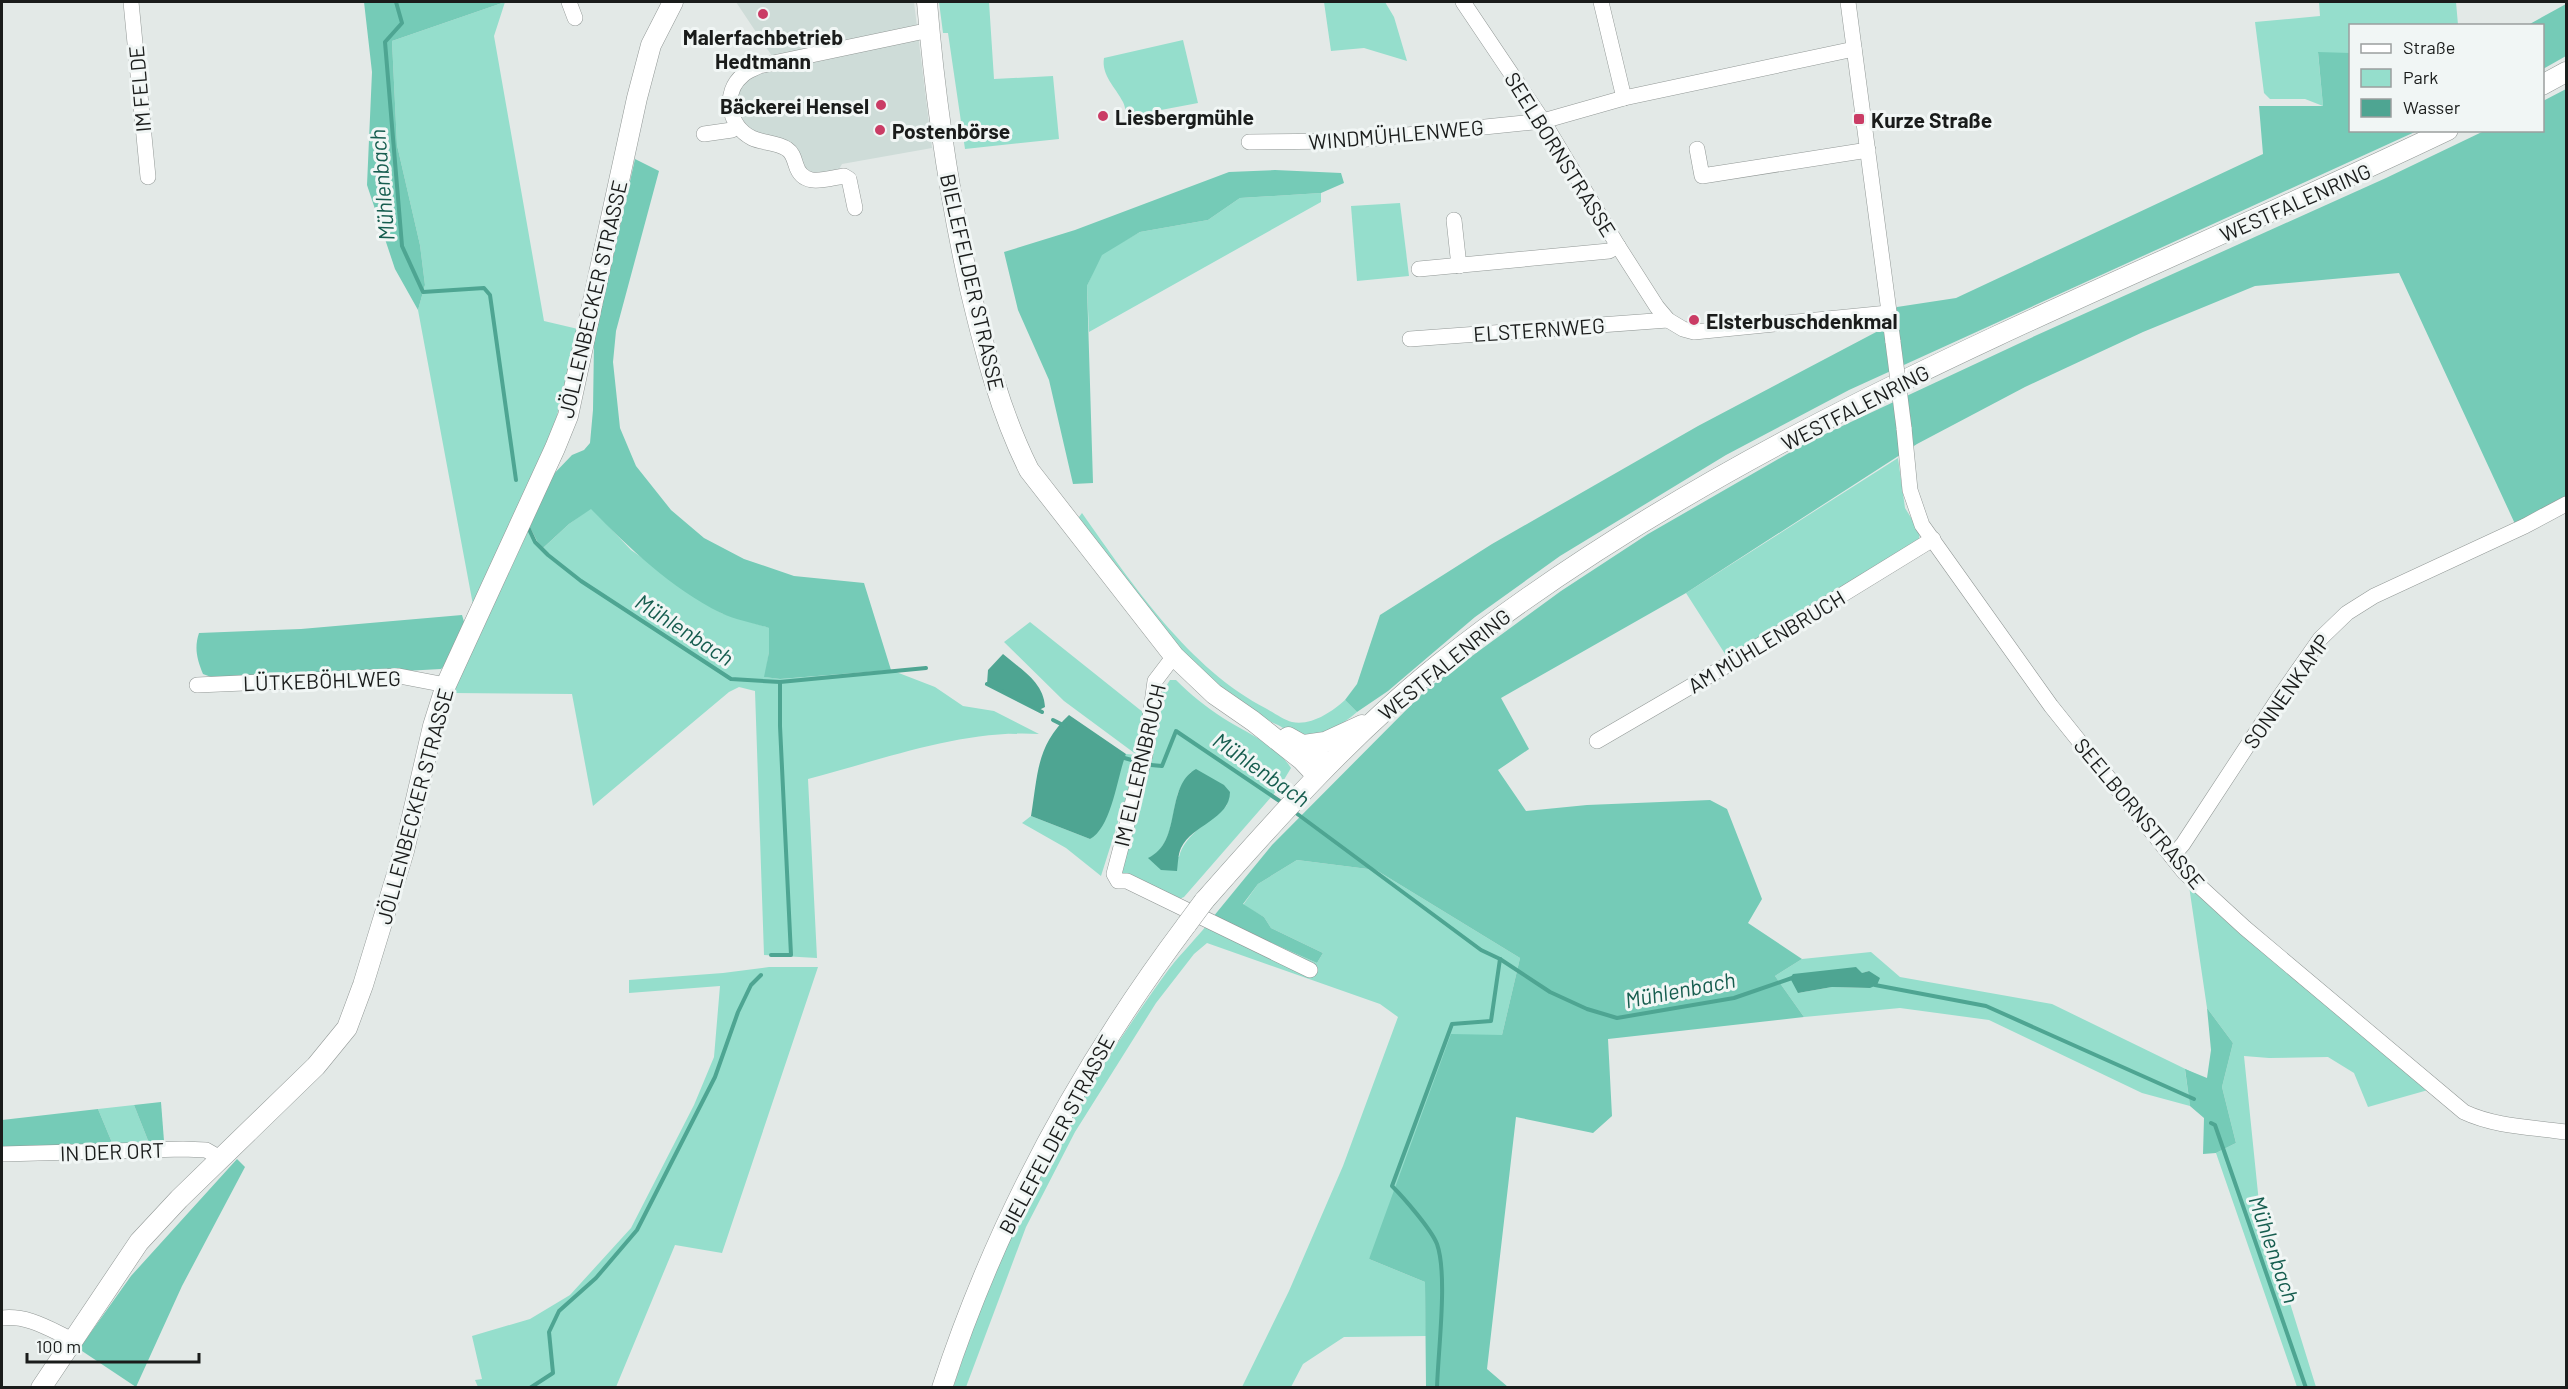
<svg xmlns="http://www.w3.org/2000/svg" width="2568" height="1389" viewBox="0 0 2568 1389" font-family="Barlow,sans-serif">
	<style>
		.built { fill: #cedcd8 }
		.green { fill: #95decc; fill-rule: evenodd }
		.forest { fill: #75cbb7 }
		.water { fill: #4ea592 }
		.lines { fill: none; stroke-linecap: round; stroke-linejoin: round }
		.stream { stroke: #4ea592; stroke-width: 4 }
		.minor-casing { stroke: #929896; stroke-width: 16 }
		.major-casing { stroke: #929896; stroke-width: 21 }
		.minor { stroke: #fff; stroke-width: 15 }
		.major { stroke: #fff; stroke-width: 20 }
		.minor-bridge-casing { stroke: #929896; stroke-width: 16; stroke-linecap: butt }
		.major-bridge-casing { stroke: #929896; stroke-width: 21; stroke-linecap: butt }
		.minor-bridge { stroke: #fff; stroke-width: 15 }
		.major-bridge { stroke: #fff; stroke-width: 20 }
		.poi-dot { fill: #ca3c65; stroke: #f1f6f5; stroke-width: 2 }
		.labels { text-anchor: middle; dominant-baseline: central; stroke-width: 6; stroke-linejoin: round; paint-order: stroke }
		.poi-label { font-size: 21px; font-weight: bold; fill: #1a1c1b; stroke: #f1f6f5; text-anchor: start }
		.street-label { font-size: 21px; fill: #1a1c1b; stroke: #f1f6f5 }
		.water-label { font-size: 22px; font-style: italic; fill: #165d4f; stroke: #f1f6f5 }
	</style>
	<rect width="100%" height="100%" fill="#e3e9e7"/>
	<!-- built -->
	<path class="built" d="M736,2h178l18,146 -90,16 -4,7 -25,4 -70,-51 -9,-28 6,-11 34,-26z"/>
	<!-- green -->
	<g class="green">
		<path d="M505,2l-11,34 50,285 34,8 -24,99 -81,177 -55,-295 7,-25 -5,-40 -23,-100 -5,-104z"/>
		<path d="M939,2h50l5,77 59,-3 6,63 -94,10 -17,-116h-5z"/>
		<path d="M1324,2h61l9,15 13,44 -43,-13 -33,3z"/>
		<path d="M2319,2h137l2,23 -108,1v27h-32l5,53 -18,-7h-35l-6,-6 -9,-71 65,-6z"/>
		<path d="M1183,40l15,63 -53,10 -15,6c-5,-5 -4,-11 -7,-17 -7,-14 -22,-27 -19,-44z"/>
		<path d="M1321,193v9l-232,130 -2,-46 14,-32 39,-22 68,-12 32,-22z"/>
		<path d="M1400,203l9,73 -52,5 -6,-75z"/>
		<path d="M1898,458l7,50 15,24 -1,7 -192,118 -41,-64z"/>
		<path d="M591,508l40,42 90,63 49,15 -1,24 -4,25 15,2 111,-9 44,17 28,19 31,5 45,23c-76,-5 -158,26 -231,45l9,179 -53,-3 -9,-264 -16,-4 -10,5 -136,114 -21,-112 -119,-1 75,-162 13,19 28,-26z"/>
		<path d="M1082,513c50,71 107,156 185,196 7,4 17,11 25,13 19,4 40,-10 53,-22l12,12c-16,14 -32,23 -54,24 -8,0 -18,-7 -25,-11 -89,-41 -144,-129 -202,-204z"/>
		<path d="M1030,622l114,91 -5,43 -38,120 -35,-28 -44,-25 9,-7 59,23 36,-85 11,1 -73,-54 -60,-59z"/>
		<path d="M1170,680h6c15,15 30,27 47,38 22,14 54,27 68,50l-12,20 -95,109 -7,3 -55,-27 -2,-4 31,-107 10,-50v-18zM1191,772l36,33c-16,17 -42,28 -48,52l-30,1c23,-11 23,-44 29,-65 3,-8 8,-15 13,-21z"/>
		<path d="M1297,860l79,10 144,88 -18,77 -133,224 56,23 1,54 -82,1 -41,27 -12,23h-49l47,-96 54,-125 55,-149 -18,-13 -173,-61 -13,11 -38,49 -81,129 -49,95 -60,160 -13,1c36,-112 84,-224 149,-322 22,-32 44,-66 67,-97 14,-18 31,-34 44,-52l104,46 6,-10 -52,-25 -7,-11 -21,-12 15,-21z"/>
		<path d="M2189,886l239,204 -60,17 -14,-34 -26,-16 -59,1 -25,-2 15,147 57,184h-19l-81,-234 20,-10 -14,-56 11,-44 -26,-35z"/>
		<path d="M1871,952l29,25 152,27 154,75 -21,-9 5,36 -48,-13 -153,-73 -89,-12 -96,9 -29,-41 27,-17zM1869,971l1,17 -38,-1 -34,6z"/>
		<path d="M769,967h49l-96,286 -47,-8 -59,142h-138l-3,-7 7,-1 -10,-43 58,-17 40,-24 61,-67 63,-123 20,-48 6,-71 -91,7v-13l94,-7z"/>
		<path d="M134,1105l15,38 -36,2 -15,-36z"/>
	</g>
	<!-- forest -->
	<g class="forest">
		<path d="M364,2h141l-113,39 5,104 23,100 5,40 -7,25 -23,-41 -28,-84 5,-113z"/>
		<path d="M2566,4v52l-23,13 -1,-43 -14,-1z"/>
		<path d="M2318,52l32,1v77l67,1 -568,259 -123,65 -166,101 -85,61 -87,74 -31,21 -12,-12 12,-16 23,-69 112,-71 206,-118 182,-96 17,-23 59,-9 307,-144 -4,-48h64z"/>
		<path d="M2566,89v423l-48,24 -2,-10 -117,-253 -144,13 -112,46 -118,55 -108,57 -231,149 -185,105 28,51 -31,21 28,41 61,-6 123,-5 17,9 35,90 -14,24 54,36 -27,17 29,41 -196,22 4,77 -19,17 -77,-16 -29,252 21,18h-82l-1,-105 -56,-23 82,-225 51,1 18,-77 -144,-88 -79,-10 -39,24 -15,20 21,13 7,11 52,25 -6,10 -104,-46 59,-72 155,-156 134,-98 87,-57 160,-92 229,-107 349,-157 98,-47 58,-1 1,-29z"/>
		<path d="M635,159l24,12 -43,160 -3,31 7,66 16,38 35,44 33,28 40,21 50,17 70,7 27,87 -111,9 -16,-2 5,-25v-24c-15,-5 -33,-8 -48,-15 -50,-25 -92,-65 -130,-104l-22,15 -26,24 -6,-7 -7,-14 18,-47 24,-25 12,-5 6,-7 3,-33 1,-68z"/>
		<path d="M1275,170l66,3 3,10 -23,10 -81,5 -32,22 -68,12 -38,23 -15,31 6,197 -20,1 -24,-104 -31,-70 -14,-58 71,-22 154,-58z"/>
		<path d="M462,615l3,10 -17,37 -7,7 -219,12 -19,-7c-6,-15 -9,-26 -4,-41l102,-4z"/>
		<path d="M2207,1008l26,35 -11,44 14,56 -20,10 -13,1 1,-36 -14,-12 -5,-37 22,9 4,-28z"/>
		<path d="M161,1102l3,39 -15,2 -15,-38z"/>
		<path d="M98,1109l15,36 -111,2v-27z"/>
		<path d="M237,1159l8,8 -63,119 -46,101 -57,-38 52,-73z"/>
	</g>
	<!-- water -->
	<g class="water">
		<path d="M1003,654c17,15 41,28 42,53l-6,3 -52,-26 1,-14z"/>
		<path d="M1069,715l57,39c-9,23 -14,73 -36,85l-59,-23c7,-42 5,-70 38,-101z"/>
		<path d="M1196,769l28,16 6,7c0,27 -38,33 -49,56 -3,6 -3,16 -4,23l-16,-1 -13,-12c35,-16 16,-71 48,-89z"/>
		<path d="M1856,967l6,6 7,-2 11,7 -3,7 -7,3 -38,-1 -34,6 -8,-15 3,-4z"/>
	</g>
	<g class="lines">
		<!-- stream -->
		<g class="stream">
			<path d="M396,2l6,21 -17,19 17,204 21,46 61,-4 6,7 26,185"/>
			<path d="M528,527l7,15 13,13 33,26 150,98 49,3 146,-14"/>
			<path d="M987,684l55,28"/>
			<path d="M1053,720l12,6"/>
			<path d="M1121,757l14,4"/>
			<path d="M1151,765l11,1 14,-35 108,73"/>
			<path d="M1292,810l189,140 19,9 50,33 37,17 30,9 117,-20 58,-20"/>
			<path d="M771,955h20l-11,-229v-44"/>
			<path d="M1875,985l111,21 208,93"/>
			<path d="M2211,1123l4,2 91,263"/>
			<path d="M530,1388l23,-15 -4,-41 10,-21 37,-33 41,-48 78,-153 23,-65 13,-27 10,-10"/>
			<path d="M1437,1388c1,-37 11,-113 0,-144 -6,-15 -33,-46 -45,-58l60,-162 39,-3 9,-62"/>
		</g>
		<defs>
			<g id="minor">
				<path d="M131,2l17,175"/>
				<path d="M569,2l6,16"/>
				<path d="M1463,2l80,119 75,125 39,61 11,13 15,9 11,3 194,-19"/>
				<path d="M1601,2l23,96"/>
				<path d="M1848,2l45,340"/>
				<path d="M704,134l28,-4 4,-5"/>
				<path d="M1249,142l99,-1 195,-20 81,-23 230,-49"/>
				<path d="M1697,149l5,27 166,-26"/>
				<path d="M855,208l-6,-29 -5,-3c-19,3 -41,12 -48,-11 -2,-6 -3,-12 -9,-16 -10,-7 -25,-6 -35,-11 -24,-12 -30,-46 -9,-63 4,-4 11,-6 16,-9l171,-36"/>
				<path d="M1454,220l5,46"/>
				<path d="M1419,269l190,-18 9,-5"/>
				<path d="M1410,339l258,-19"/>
				<path d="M1904,428l6,62 12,35 129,181 133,166 61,56 219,184c32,15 68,15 102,20"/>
				<path d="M1174,656l-19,25 -10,74 -31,119 4,7h9l183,89"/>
				<path d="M197,685l202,-9 47,9"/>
				<path d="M1597,741l139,-81 197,-121"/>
				<path d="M2172,857l11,-13 95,-145 42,-60 27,-26 27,-17 151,-70 41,-22"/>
				<path d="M2,1154l181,-5 23,1 14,8"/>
				<path d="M2,1318c26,-3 47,11 71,22"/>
			</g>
			<g id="major">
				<path d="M927,2c8,96 22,193 43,287 15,63 30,123 59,181l145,186 40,38 39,27 49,39 15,16"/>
				<path d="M2542,85l24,-13"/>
				<path d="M1288,737l25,14 15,14"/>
				<path d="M1304,745l21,-3 37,-17"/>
				<path d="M1204,901c74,-84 148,-167 235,-237 299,-239 667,-370 1009,-534"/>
				<path d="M41,1388l98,-146 40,-43 137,-133 31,-38 16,-43 41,-134 29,-125 13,-41 109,-237 13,-32 69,-318 14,-53 22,-43"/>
				<path d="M942,1388c55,-168 139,-323 245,-464"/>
			</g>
		</defs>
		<!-- minor casing -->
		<use href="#minor" class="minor-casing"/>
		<!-- major casing -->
		<use href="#major" class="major-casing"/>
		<!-- minor -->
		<use href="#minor" class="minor"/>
		<!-- major -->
		<use href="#major" class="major"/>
		<defs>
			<path id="minor-bridge" d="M1893,342l11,86"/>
			<path id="major-bridge" d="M1187,924l17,-23"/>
		</defs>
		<!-- minor-bridge casing -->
		<use href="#minor-bridge" class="minor-bridge-casing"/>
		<!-- major-bridge casing -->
		<use href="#major-bridge" class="major-bridge-casing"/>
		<!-- minor-bridge -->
		<use href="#minor-bridge" class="minor-bridge"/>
		<!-- major-bridge -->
		<use href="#major-bridge" class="major-bridge"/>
	</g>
	<!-- markers -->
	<g class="poi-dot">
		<circle cx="763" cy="14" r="6"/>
		<circle cx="881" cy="105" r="6"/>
		<circle cx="1103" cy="116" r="6"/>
		<rect x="1853" y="113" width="12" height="12" rx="3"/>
		<circle cx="880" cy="130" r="6"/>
		<circle cx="1694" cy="320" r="6"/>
	</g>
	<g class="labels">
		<!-- poi labels -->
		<g class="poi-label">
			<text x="763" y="36" text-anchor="middle">Malerfachbetrieb<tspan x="763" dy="24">Hedtmann</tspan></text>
			<text x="869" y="105" text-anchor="end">Bäckerei Hensel</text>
			<text x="1115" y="116">Liesbergmühle</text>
			<text x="1871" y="119">Kurze Straße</text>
			<text x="892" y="130">Postenbörse</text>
			<text x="1706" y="320">Elsterbuschdenkmal</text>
		</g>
		<!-- street labels -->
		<g class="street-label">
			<text transform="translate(139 89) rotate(-95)">IM FELDE</text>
			<text transform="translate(1396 134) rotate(-5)">WINDMÜHLENWEG</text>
			<text transform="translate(1561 154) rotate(58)">SEELBORNSTRASSE</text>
			<text transform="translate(2295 202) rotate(-24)">WESTFALENRING</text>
			<text transform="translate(973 282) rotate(77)">BIELEFELDER STRASSE</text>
			<text transform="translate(592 299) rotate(-77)">JÖLLENBECKER STRASSE</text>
			<text transform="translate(1539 329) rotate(-4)">ELSTERNWEG</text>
			<text transform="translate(1855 407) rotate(-27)">WESTFALENRING</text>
			<text transform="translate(1766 641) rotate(-31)">AM MÜHLENBRUCH</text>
			<text transform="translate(1444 664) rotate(-39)">WESTFALENRING</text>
			<text transform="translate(322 680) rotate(-2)">LÜTKEBÖHLWEG</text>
			<text transform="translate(2286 691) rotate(-55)">SONNENKAMP</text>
			<text transform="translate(1139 765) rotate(-77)">IM ELLERNBRUCH</text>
			<text transform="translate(414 806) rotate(-75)">JÖLLENBECKER STRASSE</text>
			<text transform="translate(2140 813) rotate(50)">SEELBORNSTRASSE</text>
			<text transform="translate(1056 1134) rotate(-62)">BIELEFELDER STRASSE</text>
			<text transform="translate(112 1151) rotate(-2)">IN DER ORT</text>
		</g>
		<!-- water labels -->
		<g class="water-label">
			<text transform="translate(381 185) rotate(-95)">Mühlenbach</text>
			<text transform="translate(685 629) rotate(33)">Mühlenbach</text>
			<text transform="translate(1262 769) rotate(35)">Mühlenbach</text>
			<text transform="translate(1680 989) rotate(-11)">Mühlenbach</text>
			<text transform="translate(2275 1249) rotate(71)">Mühlenbach</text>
		</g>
	</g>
	<!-- border -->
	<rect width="2568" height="1389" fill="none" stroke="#1a1c1b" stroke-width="6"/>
	<!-- legend -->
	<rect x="2349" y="24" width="195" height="108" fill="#f1f6f5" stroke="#9b9f9e" stroke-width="1.5"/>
	<rect x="2361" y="44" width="30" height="9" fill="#ffffff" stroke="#9b9f9e" stroke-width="1.5"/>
	<text x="2403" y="54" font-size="18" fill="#1a1c1b">Straße</text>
	<rect x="2361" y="69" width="30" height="18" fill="#95decc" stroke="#9b9f9e" stroke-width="1.5"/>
	<text x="2403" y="84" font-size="18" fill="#1a1c1b">Park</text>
	<rect x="2361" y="99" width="30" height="18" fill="#4ea592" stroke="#9b9f9e" stroke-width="1.5"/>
	<text x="2403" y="114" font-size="18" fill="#1a1c1b">Wasser</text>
	<!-- scale -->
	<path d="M27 1353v9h172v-9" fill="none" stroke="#1a1c1b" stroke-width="3"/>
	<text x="36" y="1353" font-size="18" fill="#1a1c1b" stroke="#f1f6f5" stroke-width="4.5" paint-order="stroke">100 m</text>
</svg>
